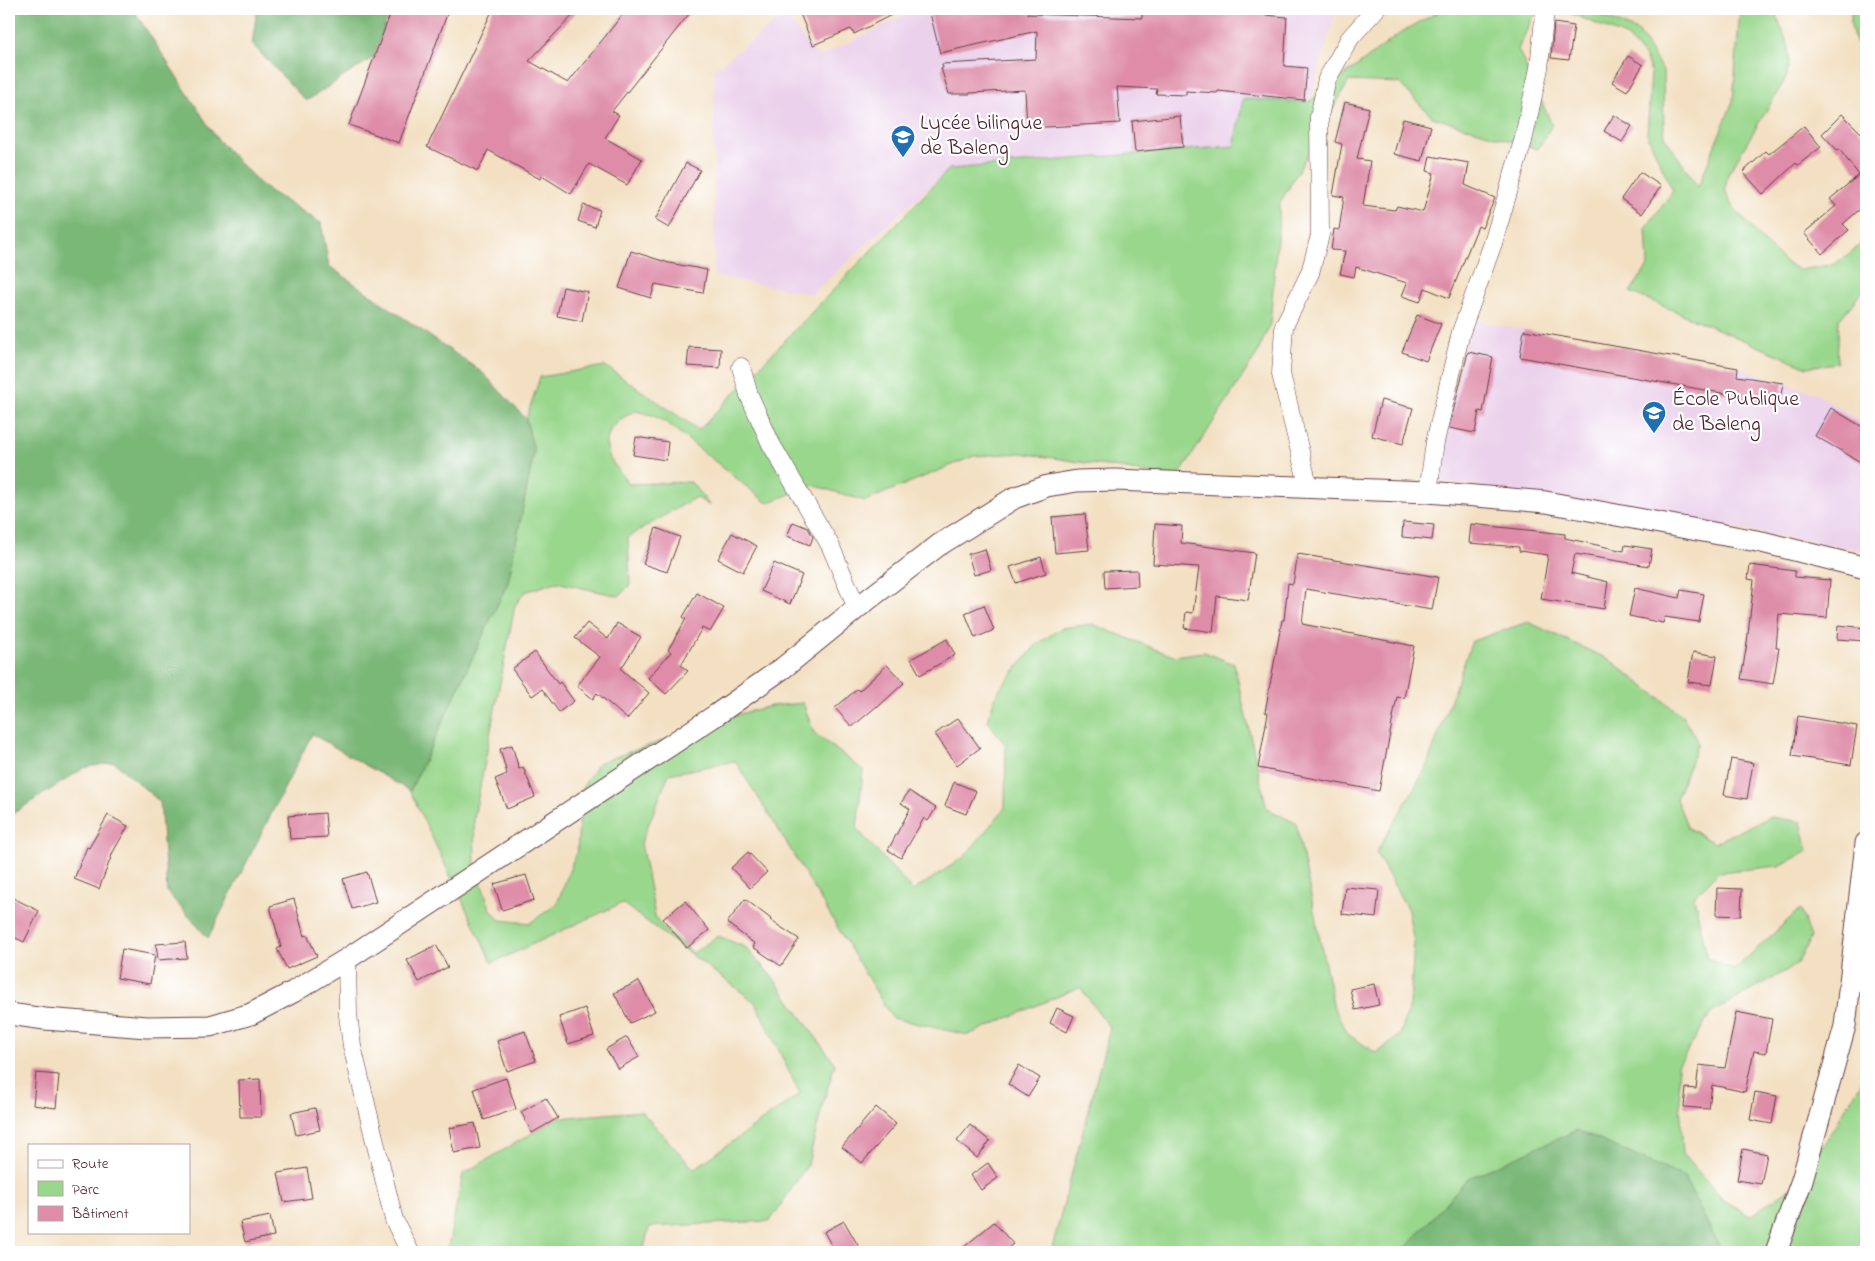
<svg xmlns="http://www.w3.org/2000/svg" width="1875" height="1261" viewBox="0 0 1875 1261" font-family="'Indie Flower',sans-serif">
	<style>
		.built { fill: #ebd1eb }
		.green { fill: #99d78c; stroke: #727b5c }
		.forest { fill: #7ab878; stroke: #626c52 }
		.building { fill: #de8ca8 }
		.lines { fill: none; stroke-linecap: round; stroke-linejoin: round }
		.minor-casing { stroke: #633c42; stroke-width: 19 }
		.tertiary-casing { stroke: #633c42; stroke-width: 23 }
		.minor { stroke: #fff; stroke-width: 18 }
		.tertiary { stroke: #fff; stroke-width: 21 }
		.labels { text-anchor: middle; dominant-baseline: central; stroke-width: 4.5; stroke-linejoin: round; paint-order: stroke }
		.poi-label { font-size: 22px; fill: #4a1f2b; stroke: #fff; text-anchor: start }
	</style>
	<rect width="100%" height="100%" fill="#fff"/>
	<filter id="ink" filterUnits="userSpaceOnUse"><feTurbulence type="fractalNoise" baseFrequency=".02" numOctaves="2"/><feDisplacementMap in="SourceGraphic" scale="10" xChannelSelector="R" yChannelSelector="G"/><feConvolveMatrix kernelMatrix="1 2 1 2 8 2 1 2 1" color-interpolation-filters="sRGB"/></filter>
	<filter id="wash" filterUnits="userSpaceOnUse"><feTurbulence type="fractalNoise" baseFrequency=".0096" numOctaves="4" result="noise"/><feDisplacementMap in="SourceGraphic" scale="20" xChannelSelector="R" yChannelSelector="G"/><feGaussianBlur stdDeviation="1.12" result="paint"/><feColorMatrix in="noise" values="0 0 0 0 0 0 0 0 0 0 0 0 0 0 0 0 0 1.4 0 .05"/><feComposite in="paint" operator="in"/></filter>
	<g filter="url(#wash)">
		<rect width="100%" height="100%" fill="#f3e0c3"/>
		<!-- built -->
		<g class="built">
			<path d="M918,9h416v9l-25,84 -75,44 -285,23 -137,125 -98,-18v-207l71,-53 34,41z"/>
			<path d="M1471,320l267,48 78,25 50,32v126l-295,-51 -137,-20z"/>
		</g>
		<!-- green -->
		<g class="green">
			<path d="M1443,9h94l-19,40 34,76 -14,24 -106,-32 -33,-34 -50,-2 -69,122 -10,121 -13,30 -79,123 -157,-24 -47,3 -109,45 -52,-16 -46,18 -101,-81 -14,-7 -17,-4 -14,8 -11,11 -4,14 4,15 19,25 62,-2 19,24 -14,-9 -68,40 2,48 -11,11 -63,-14 -31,10 -10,13 -41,213 1,47 15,43 9,12 31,3 27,-19 20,-54 5,-62 16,-25 145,-50 28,-7 32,-3 11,30 49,37 -6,59 56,62 51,-34 41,-49 1,-63 -19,-25 11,-29 38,-46 25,-17 31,-4 81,32 31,-4 30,12 33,145 29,14 38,185 15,27 27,18 24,-18 10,-29 4,-63 -6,-33 -32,-57 50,-85 46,-127 56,-19 82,38 73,56 15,27 -22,56 12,29 26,15 56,-26 31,5 7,29 -29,15 -60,6 -25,25 13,61 27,12 66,-61 11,28 -15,28 -85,48 -33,53 5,88 40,46 27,16 52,-36 64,-105v177h-144l-38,-75 -217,2 -65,73h-351l59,-224 -30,-41 -112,48 -76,-17 -115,-191 -42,-66 -66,13 -28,69 14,73 7,11 31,26 25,-17 27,11 29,32 61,85 -12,39 -15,61 -38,57 -121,6 -6,25h-196l16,-78 95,-56 83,-7 53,58 106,-75 -45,-92 -133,-99 -130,60 -82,-172 98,-209 26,-130 -8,-33 14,-42 65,-11 94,64 250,-261 285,-23 9,-47 66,3 93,-70z"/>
			<path d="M1560,9h27l52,23 24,39 1,65 34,51 35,-86 7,-92h34l14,36 1,17 -3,16 -58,96 -3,15 6,15 31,36 24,23 14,7 35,-6 31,-23v46l-27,33 -2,43 -30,4 -177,-75 18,-26 -2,-38 27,-37 -26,-57 4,-61 -5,-14 -18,-22z"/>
			<path d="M1852,9h14v49c-11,-16 -18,-29 -14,-49z"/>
		</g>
		<!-- forest -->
		<g class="forest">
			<path d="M9,9h124l84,130 45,47 59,37 8,43 154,107 43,46 8,33 -26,130 -98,209 -98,-57 -104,204 -41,-46 -7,-90 -46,-40 -30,6 -75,48v-697l5,-8 -5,-29z"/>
			<path d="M257,9h133l-16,48 -68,44 -54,-57z"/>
			<path d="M1577,1130l107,47 38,75h-320l65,-73z"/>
		</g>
		<g id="blocks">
			<!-- building -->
			<g class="building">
				<path d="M392,9h57l-50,134 -50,-18z"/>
				<path d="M493,9h86l-50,52 39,22 59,-74h66l-81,102 7,4 -14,23 37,21 -15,26 -38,-21 -18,30 -29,-18 -2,3 -52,-29 -10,21 -51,-24z"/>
				<path d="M798,9h105l-49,25 -3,-5 -38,16z"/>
				<path d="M929,9h98l1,5 114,4v-7l79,3v-3l66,6 -3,49 23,2 -3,32 -86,-9 -1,2 -31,-2v4l-30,-1 1,-5 -40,-2 3,36 -93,5 -2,-38 -55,3v1h-21l-8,-26h2l-1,-4 94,-5 1,-28 -97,22z"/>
				<path d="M1554,23l20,3 -5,34 -18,-2z"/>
				<path d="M1628,56l15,9 -16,26 -15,-9z"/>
				<path d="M1345,102l24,6 -12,51 13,2 -7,45 32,4 2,-4 26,6 11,-39 -7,-2 3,-15 39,7 -4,22 30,13 -13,30 -4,-2 -29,72 -24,-10 -5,14 -18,-6 5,-13 -51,-16 -2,10 -14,-3 5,-23 -14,-1 3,-21 5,1 5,-33 -11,-2 9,-51 -7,-2z"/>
				<path d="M1842,114l24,24v66l-23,20 6,6 -27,24 -18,-21 32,-27 -6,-7 29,-24 -20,-26 -2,1 -15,-16z"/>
				<path d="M1614,115l18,11 -10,16 -18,-11z"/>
				<path d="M1180,116l3,31 -48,5 -3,-31z"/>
				<path d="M1403,119l28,7 -9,35 -28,-7z"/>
				<path d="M1804,126l17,21 -23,18 -2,-2 -33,31 -20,-22 23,-21 3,3z"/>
				<path d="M686,163l14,7 -31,58 -14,-8z"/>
				<path d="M1640,172l21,14 -19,28 -21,-15z"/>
				<path d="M583,205l17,5 -5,17 -17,-6z"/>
				<path d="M631,251l38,12 38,7 -4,23 -48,-9 -4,14 -32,-10z"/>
				<path d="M563,287l25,5 -6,29 -25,-5z"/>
				<path d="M1417,315l24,9 -15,37 -24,-9z"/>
				<path d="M1524,330l214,38 -1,8 46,7 -4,23 -41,-7v-3l-218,-39z"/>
				<path d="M689,347l32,2 -1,19 -33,-2z"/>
				<path d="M1468,352l25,5 -10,55 -4,-1 -4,22 -26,-5z"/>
				<path d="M1381,400l32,8 -10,36 -31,-8z"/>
				<path d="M1831,408l35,21v36l-51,-29z"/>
				<path d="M636,437l32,5 -2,18 -33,-5z"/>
				<path d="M1085,514l4,36 -34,3 -3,-36z"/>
				<path d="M793,522l15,6 5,9 -3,8 -23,-9z"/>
				<path d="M1403,522l31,3 -2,15 -30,-3z"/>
				<path d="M1155,524l27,2 -1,17 74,10 -7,47 -31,-4 -4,36 -29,-4 2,-16 7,1 6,-46 -46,-3z"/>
				<path d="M1471,524l94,10v4l59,13 1,-6 27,4 -3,17 -74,-12 -4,19 37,9 -4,27 -63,-10 7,-44 -29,-4v-4l-50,-4z"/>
				<path d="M656,528l24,9 -13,35 -24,-8z"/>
				<path d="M732,533l25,13 -14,26 -25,-13z"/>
				<path d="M985,549l6,21 -17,5 -6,-21z"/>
				<path d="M1298,554l140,23 -6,33 -126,-21 -4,35 112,22 -10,52 -7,-1 -18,94 -121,-23 10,-55 -3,-1 17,-92h2l4,-37 5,1z"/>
				<path d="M1041,557l5,16 -30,10 -6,-16z"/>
				<path d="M774,563l28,12 -12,29 -29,-13z"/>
				<path d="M1750,565l45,6v6l35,3 -3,38 -48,-4 -3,34h3l-6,36 -32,-5 6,-36 7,-63 -6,-1z"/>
				<path d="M1137,570l1,16 -33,2 -1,-17z"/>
				<path d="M1635,588l44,10 2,-8 23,4 -5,28 -34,-5 -2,6 -34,-7z"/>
				<path d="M697,593l27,15 -14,24 -8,-4 -21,37 7,6 -22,23 -18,-16 23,-26 -3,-2 18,-31 -3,-2z"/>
				<path d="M984,605l10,25 -19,8 -10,-25z"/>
				<path d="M587,623l21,16 9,-16 24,14 -20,32 28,24 -22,26 -30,-26 -4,6 -16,-13 23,-29 -25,-19z"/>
				<path d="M1838,625l28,3v13l-29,-2z"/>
				<path d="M947,639l8,16 -35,20 -9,-16z"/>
				<path d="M535,652l23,32 2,-2 14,19 -15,11 -17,-23 -10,7 -20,-27z"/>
				<path d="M1693,652l24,4 -5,29 -24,-3z"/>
				<path d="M887,665l17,18 -26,24 -1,-1 -25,21 -17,-19 22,-19 2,2z"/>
				<path d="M1798,716l59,10 -6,39 -59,-9z"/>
				<path d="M958,718l22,30 -23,17 -22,-31z"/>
				<path d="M512,745l7,24 4,-2 12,30 -28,12 -12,-30 12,-5 -7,-25z"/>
				<path d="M1731,759l22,4 -6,36 -23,-4z"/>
				<path d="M954,782l22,9 -10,23 -21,-8z"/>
				<path d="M909,791l27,17 -8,13 -4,-3 -23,40 -13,-8 22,-41 -9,-6z"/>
				<path d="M325,813l2,24 -37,2 -2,-23z"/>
				<path d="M108,815l20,11 -15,26 -14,37 -25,-10 13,-32 2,1z"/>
				<path d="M748,852l19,20 -17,16 -19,-20z"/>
				<path d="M367,872l9,30 -24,7 -9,-30z"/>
				<path d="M526,875l8,25 -32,10 -8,-26z"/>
				<path d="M1345,887l34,3 -3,28 -34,-4z"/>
				<path d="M1717,888l25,1 -1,27 -25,-1z"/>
				<path d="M9,896l30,15 -15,31 -15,-7z"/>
				<path d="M294,899l10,37 3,-1 10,21 -30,13 -10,-20 4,-2 -11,-41z"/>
				<path d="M745,899l26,20 -1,1 29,19 -18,27 -28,-19 2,-3 -28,-21z"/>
				<path d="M685,901l24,29 -22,18 -24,-29z"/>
				<path d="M185,942l2,16 -29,2 -2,-16z"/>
				<path d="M436,945l12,22 -29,15 -12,-22z"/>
				<path d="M122,949l33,6 -5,29 -33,-6z"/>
				<path d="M639,981l16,30 -25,12 -16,-30z"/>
				<path d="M1374,984l5,21 -24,5 -5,-21z"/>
				<path d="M585,1008l9,28 -26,8 -9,-27z"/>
				<path d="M1057,1008l17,8 -7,16 -17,-9z"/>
				<path d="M1736,1012l36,7 -6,34 -12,-2 -9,41 -33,-7 -3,24 -25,-2 2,-19 10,1 3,-24 26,3z"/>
				<path d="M525,1031l11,30 -29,10 -10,-30z"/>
				<path d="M627,1037l12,20 -21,12 -12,-20z"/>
				<path d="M1019,1065l21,13 -12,19 -20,-13z"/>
				<path d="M36,1073l23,2 -3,33 -23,-3z"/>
				<path d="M506,1078l10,31 -32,11 -10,-31z"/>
				<path d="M260,1079l1,38h-21l-1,-37z"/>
				<path d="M1755,1092l22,4 -5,28 -22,-4z"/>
				<path d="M546,1098l12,20 -26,15 -11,-21z"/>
				<path d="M876,1107l20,17 -34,39 -20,-16z"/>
				<path d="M315,1108l5,22 -24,5 -5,-22z"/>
				<path d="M475,1123l5,25 -26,5 -5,-25z"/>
				<path d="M970,1125l20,16 -13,17 -20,-17z"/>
				<path d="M1743,1149l24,5 -6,30 -24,-4z"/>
				<path d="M988,1163l10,15 -17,12 -10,-15z"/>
				<path d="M307,1168l5,30 -28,4 -6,-29z"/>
				<path d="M270,1216l4,20 -29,6 -5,-20z"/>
				<path d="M844,1221l15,26 -10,5h-14l-11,-20z"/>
				<path d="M994,1222l19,22 -10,8h-45z"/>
			</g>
		</g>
	</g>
	<g filter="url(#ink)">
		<use href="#blocks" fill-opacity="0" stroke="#633c42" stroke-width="1"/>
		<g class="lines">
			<defs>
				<g id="minor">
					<path d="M741,367l8,28 22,49 59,101 27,63"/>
					<path d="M1309,489l-28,-115 3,-48 26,-53 10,-38 -1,-118 8,-38 23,-41 26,-29"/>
					<path d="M1428,492l7,-50 26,-110 32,-89 30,-102 16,-73 6,-59"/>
					<path d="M347,959l1,56 4,31 42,174 16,32"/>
				</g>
				<g id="tertiary">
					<path d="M9,1014l36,5 102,8 63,-1 41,-12 42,-22 54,-33 369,-244 67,-47 74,-60 82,-63 75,-47 33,-12 30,-5 38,-1 313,12 118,10 216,40 104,26"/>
					<path d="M1776,1252l26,-72 43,-154 21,-183"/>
				</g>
			</defs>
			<!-- minor casing -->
			<use href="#minor" class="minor-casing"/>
			<!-- tertiary casing -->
			<use href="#tertiary" class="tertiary-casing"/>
			<!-- minor -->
			<use href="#minor" class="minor"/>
			<!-- tertiary -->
			<use href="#tertiary" class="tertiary"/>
		</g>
	</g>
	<!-- icons -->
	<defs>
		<symbol id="school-pin" viewBox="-11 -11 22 30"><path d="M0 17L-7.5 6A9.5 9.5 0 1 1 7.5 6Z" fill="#1f6fb2" stroke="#fff"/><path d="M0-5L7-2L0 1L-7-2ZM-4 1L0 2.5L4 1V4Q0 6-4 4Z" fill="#fff"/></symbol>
	</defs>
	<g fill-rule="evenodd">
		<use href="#school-pin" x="889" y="123" width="28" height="38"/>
		<use href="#school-pin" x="1640" y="399" width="28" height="38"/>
	</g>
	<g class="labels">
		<!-- poi labels -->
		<g class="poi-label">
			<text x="920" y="124">Lycée bilingue<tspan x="920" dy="25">de Baleng</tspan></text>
			<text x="1672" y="400">École Publique<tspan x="1672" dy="25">de Baleng</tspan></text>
		</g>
	</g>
	<!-- margin -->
	<rect width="1875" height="1261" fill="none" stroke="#fff" stroke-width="30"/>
	<!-- legend -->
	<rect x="28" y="1144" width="162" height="90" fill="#ffffff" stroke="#b7a5aa"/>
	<rect x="38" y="1160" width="25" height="8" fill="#ffffff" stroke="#b7a5aa"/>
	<text x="72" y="1168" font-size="15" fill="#4a1f2b">Route</text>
	<rect x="38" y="1181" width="25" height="15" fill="#99d78c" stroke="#b7a5aa"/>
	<text x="72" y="1194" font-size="15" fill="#4a1f2b">Parc</text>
	<rect x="38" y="1206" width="25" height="15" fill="#de8ca8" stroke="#b7a5aa"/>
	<text x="72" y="1218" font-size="15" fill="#4a1f2b">Bâtiment</text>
</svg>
